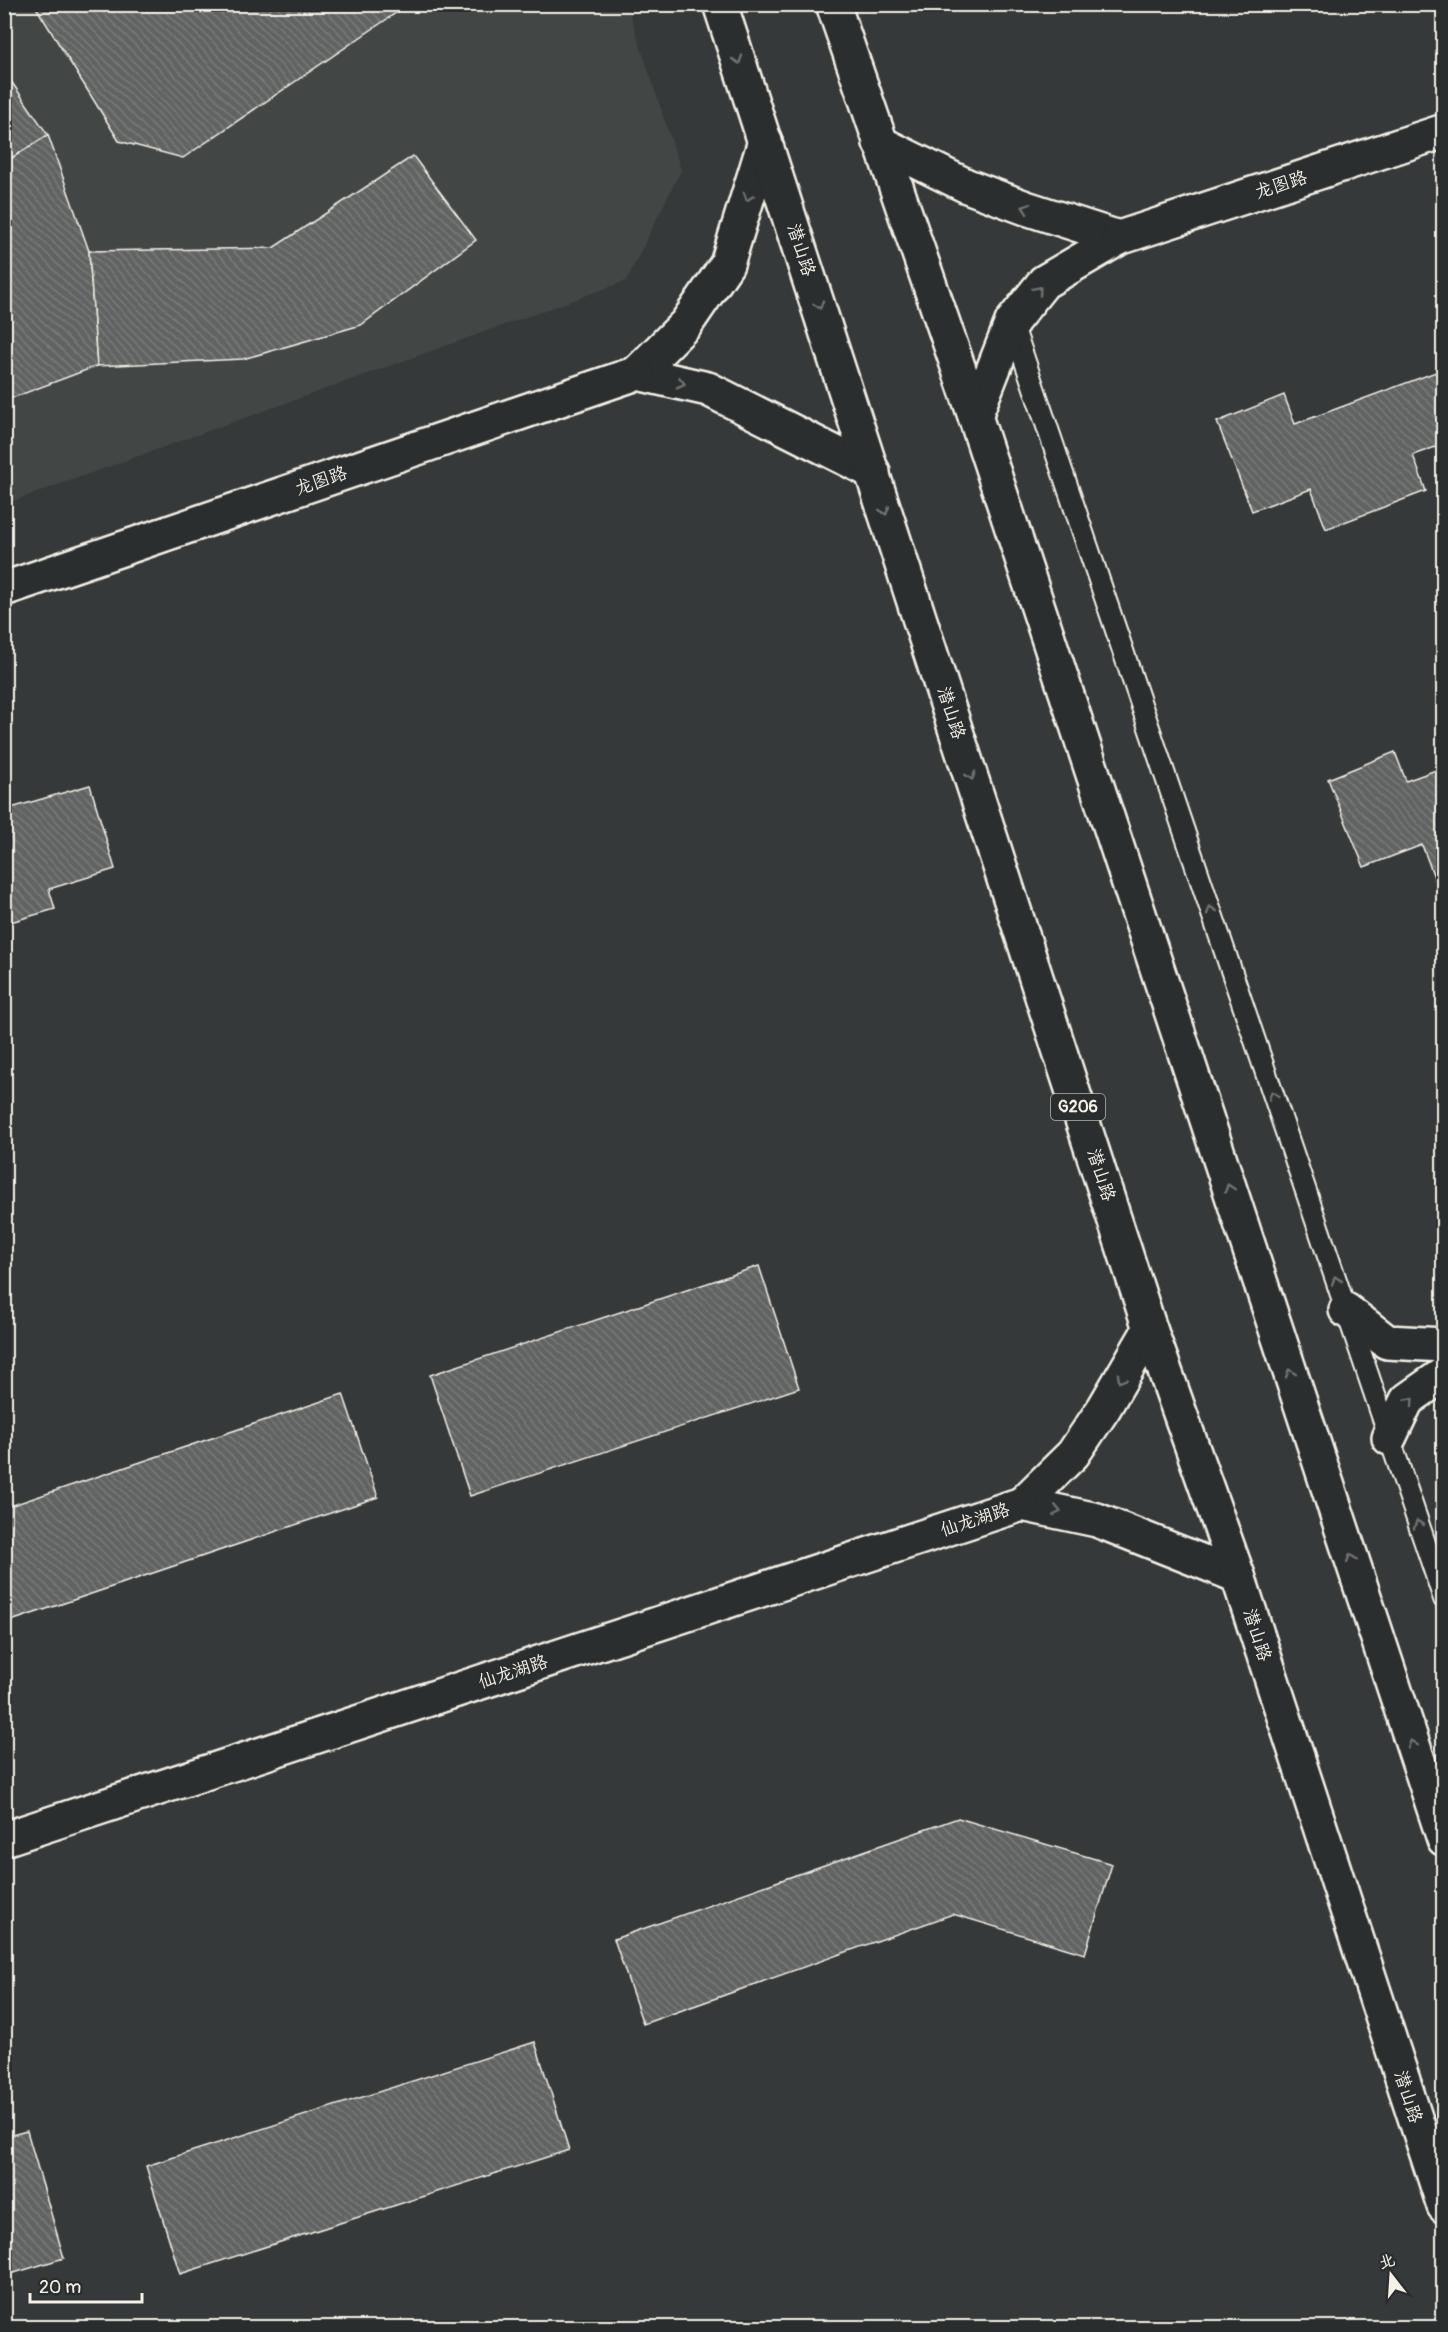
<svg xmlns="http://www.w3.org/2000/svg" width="1448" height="2332" viewBox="0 0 1448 2332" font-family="Pangolin,'LXGW WenKai TC',sans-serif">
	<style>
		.built { fill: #434645 }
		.building { fill: url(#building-back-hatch); stroke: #f4f1e8; stroke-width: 1.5 }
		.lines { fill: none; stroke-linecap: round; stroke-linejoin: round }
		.lane-casing { stroke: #f4f1e8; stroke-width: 24 }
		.secondary-casing { stroke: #f4f1e8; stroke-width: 38 }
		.primary-casing { stroke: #f4f1e8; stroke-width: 38 }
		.lane { stroke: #2a2d2e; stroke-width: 20 }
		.secondary { stroke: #2a2d2e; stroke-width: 33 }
		.primary { stroke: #2a2d2e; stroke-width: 33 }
		.oneway { stroke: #71726f }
		.labels { text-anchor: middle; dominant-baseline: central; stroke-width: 5; stroke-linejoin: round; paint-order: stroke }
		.shield { fill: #2a2d2e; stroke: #b7b6b0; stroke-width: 1.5 }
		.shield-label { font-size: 16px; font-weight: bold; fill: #f4f1e8 }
		.street-label { font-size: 18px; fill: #f4f1e8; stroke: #2a2d2e }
	</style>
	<defs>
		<pattern id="building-back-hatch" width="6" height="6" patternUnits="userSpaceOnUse" patternTransform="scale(1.5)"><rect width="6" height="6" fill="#616362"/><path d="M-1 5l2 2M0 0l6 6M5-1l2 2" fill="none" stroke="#787a78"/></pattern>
	</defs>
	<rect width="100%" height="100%" fill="#363939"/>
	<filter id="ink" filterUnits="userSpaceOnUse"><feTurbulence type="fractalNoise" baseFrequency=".0167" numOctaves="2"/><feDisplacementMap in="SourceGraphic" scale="12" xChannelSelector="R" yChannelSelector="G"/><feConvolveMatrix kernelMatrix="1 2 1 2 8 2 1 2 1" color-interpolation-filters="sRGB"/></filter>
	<g filter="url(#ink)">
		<!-- built -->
		<path class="built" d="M5,5h622l54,165 -55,111 -621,223z"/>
		<!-- building -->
		<g class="building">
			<path d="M34,4h375l-226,154 -64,-17z"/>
			<path d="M1060,4h19l-17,6z"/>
			<path d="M4,71l44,64 -44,28z"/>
			<path d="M48,135l41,116 8,115 -93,35v-238z"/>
			<path d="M413,156l63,84 -115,85 -118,34 -146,7 -8,-115 184,-3z"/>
			<path d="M1444,369v75l-31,11 13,36 -100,38 -15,-40 -59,22 -35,-89 67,-27 11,29z"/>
			<path d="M1395,752l11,29 38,-14v116l-7,2 -15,-40 -58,22 -36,-88z"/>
			<path d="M90,785l25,84 -66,20 6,20 -51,15v-114z"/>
			<path d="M759,1266l40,122 -329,108 -40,-121z"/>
			<path d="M343,1394l35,103 -370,125 -4,-10v-104z"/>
			<path d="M958,1818l154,46 -27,90 -132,-40 -310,110 -29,-85z"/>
			<path d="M535,2042l34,108 -389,124 -34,-108z"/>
			<path d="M27,2131l37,127 -60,18v-139z"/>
		</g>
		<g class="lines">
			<defs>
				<path id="lane" d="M1012,323l432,1276"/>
				<g id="secondary">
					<path d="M765,141l-38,123 -41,60 -49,49 71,16 165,83"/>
					<path d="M880,143l87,43 59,22 93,30 -75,44 -32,40 -37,94"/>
					<path d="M1119,238l325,-107"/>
					<path d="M4,589l633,-216"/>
					<path d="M1346,1310l41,32 57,3"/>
					<path d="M1150,1329l-46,79 -31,46 -51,50 75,16 141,56"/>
					<path d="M1389,1438l18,-38 37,-26"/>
					<path d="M4,1839l1018,-335"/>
				</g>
				<g id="primary">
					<path d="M720,4l430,1325 88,247 206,630"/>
					<path d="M833,4l142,412 469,1423"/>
				</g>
			</defs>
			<!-- lane casing -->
			<use href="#lane" class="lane-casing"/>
			<!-- secondary casing -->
			<use href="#secondary" class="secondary-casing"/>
			<!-- primary casing -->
			<use href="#primary" class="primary-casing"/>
			<!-- lane -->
			<use href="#lane" class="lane"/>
			<!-- secondary -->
			<use href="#secondary" class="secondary"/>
			<!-- primary -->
			<use href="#primary" class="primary"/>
		</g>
		<!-- one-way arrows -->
		<defs><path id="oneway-chevron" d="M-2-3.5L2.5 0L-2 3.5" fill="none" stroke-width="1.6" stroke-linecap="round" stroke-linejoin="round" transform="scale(1.5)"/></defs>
		<g class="oneway">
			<use href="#oneway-chevron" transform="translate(738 60) rotate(71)"/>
			<use href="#oneway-chevron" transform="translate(748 197) rotate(107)"/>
			<use href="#oneway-chevron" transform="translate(1026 208) rotate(-161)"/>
			<use href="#oneway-chevron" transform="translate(1038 290) rotate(-50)"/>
			<use href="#oneway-chevron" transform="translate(819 305) rotate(72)"/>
			<use href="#oneway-chevron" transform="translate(681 383) rotate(13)"/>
			<use href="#oneway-chevron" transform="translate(885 511) rotate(72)"/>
			<use href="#oneway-chevron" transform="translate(971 776) rotate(72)"/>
			<use href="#oneway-chevron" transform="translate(1211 910) rotate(-109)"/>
			<use href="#oneway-chevron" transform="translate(1273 1095) rotate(-109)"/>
			<use href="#oneway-chevron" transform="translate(1229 1188) rotate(-108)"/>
			<use href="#oneway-chevron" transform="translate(1336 1280) rotate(-109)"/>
			<use href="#oneway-chevron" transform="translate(1290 1373) rotate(-108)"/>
			<use href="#oneway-chevron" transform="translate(1121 1379) rotate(120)"/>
			<use href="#oneway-chevron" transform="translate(1410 1401) rotate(-48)"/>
			<use href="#oneway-chevron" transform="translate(1057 1511) rotate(12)"/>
			<use href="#oneway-chevron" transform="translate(1418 1524) rotate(-109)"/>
			<use href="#oneway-chevron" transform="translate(1351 1558) rotate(-108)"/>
			<use href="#oneway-chevron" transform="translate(1412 1744) rotate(-108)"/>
		</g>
	</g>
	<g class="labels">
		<!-- shield labels -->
		<rect class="shield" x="1051" y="1094" width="54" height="26" rx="4.5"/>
		<g class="shield-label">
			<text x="1078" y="1107">G206</text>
		</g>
		<!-- street labels -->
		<g class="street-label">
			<text transform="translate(1281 185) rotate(-18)">龙图路</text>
			<text transform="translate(801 250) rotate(72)">潜山路</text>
			<text transform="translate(321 481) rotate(-19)">龙图路</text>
			<text transform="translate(951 713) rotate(72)">潜山路</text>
			<text transform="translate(1101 1175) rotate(72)">潜山路</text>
			<text transform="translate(975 1520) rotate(-18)">仙龙湖路</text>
			<text transform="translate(1257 1635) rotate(72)">潜山路</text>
			<text transform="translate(513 1672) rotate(-18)">仙龙湖路</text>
			<text transform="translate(1408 2097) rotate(72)">潜山路</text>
		</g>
	</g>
	<!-- margin -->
	<rect width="1448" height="2332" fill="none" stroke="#2a2d2e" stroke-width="24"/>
	<rect x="12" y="12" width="1424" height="2308" fill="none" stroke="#f4f1e8" stroke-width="2" filter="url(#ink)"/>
	<!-- north arrow -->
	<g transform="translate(1391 2275) rotate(343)" stroke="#2a2d2e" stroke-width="4.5" paint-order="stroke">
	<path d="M0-4.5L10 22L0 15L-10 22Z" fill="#f4f1e8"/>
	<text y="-9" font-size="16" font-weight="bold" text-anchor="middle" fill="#f4f1e8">北</text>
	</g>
	<!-- scale -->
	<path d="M30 2293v9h112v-9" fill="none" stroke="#f4f1e8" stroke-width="3"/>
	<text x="39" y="2293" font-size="18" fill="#f4f1e8" stroke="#2a2d2e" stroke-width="4.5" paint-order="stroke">20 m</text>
</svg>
